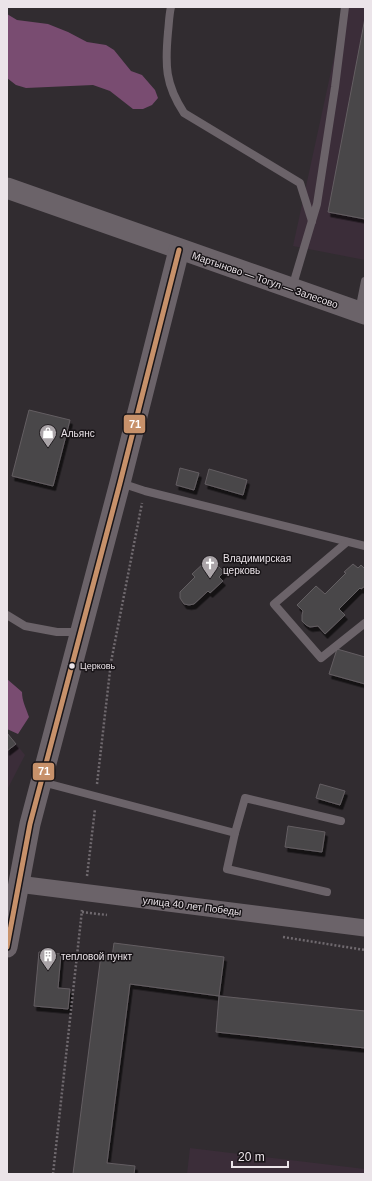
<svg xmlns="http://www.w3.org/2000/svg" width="372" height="1181" viewBox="0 0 372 1181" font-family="Helvetica,sans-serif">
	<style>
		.built { fill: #3b2d39 }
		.forest { fill: #794c71 }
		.building { fill: #4a4648; stroke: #635e62; filter: url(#shadow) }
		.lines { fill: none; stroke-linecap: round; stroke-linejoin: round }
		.path { stroke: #706a6f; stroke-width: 2.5; stroke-dasharray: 2 2; stroke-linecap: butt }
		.service { stroke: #6b6369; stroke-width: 8 }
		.minor { stroke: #6b6369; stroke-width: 17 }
		.tertiary { stroke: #6b6369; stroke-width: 21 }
		.bus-1-casing { stroke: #181417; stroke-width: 8 }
		.bus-1 { stroke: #c7916a; stroke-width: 5 }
		.bus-dot { fill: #ebe4e9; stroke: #181417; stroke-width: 1.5 }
		.labels { text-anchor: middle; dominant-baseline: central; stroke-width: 3; stroke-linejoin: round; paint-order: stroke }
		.bus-label { font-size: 9px; fill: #ebe4e9; stroke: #181417; text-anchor: start }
		.street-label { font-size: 10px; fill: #ebe4e9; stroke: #181417 }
		.poi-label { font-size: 10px; fill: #ebe4e9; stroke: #181417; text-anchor: start }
		.line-badge { stroke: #181417; stroke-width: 1.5 }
		.badge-label { font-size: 11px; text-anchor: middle; font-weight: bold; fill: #fff }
	</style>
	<defs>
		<filter id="shadow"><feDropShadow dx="2.5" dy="4.5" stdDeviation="0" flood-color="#0009"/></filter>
	</defs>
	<rect width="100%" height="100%" fill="#312c30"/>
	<!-- built -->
	<g class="built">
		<path d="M345,7h20v253l-72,-14z"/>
		<path d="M7,733l18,22 -18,35z"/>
		<path d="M190,1148l175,21v5h-178z"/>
	</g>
	<!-- forest -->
	<g class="forest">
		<path d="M7,14l10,6 31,4 20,8 19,10 19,3 8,5 17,21 11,4 13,15 3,8 -6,7 -9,4h-10l-23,-18 -17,-6 -67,3 -10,-3 -9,-7z"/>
		<path d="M7,679l15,13c0,9 4,16 7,25l-11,17 -11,-5z"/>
	</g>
	<!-- building -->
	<g class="building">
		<path d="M365,18v201l-37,-7z"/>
		<path d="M29,410l41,10 -17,66 -41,-10z"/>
		<path d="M180,468l19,5 -5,17 -18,-5z"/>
		<path d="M209,469l38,11 -4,15 -38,-11z"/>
		<path d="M205,562l5,5 4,-5 10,10 -5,5 4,4 -13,12 -2,-2 -14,13 -5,1 -5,-1 -4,-6v-6l15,-15 -3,-3z"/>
		<path d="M353,564l5,4 3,-3 4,4v17l-4,3 -1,-1 -21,21 6,6 -20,19 -7,-8 -8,1 -4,-2 -4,-4v-6l1,-4 -6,-6 19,-19 9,8 21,-21 -2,-1z"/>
		<path d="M337,649l28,8v27l-36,-10z"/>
		<path d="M7,733l9,11 -9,7z"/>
		<path d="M320,784l25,7 -5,14 -24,-7z"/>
		<path d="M288,826l37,6 -3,20 -37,-5z"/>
		<path d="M114,943l110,14 -5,39 -89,-12 -23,179 28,3 -1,8h-61l28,-219 11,2z"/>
		<path d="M39,952l22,2 -3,34 12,1 -2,20 -34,-3z"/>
		<path d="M219,996l146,15v37l-149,-16z"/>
	</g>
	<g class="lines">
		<!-- path -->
		<g class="path">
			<path d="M97,784l14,-122 31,-159"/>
			<path d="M87,876l8,-67"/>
			<path d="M82,912l25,3"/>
			<path d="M283,937l82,13"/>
			<path d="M53,1174l29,-264"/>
		</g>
		<!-- service -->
		<g class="service">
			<path d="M171,7c-2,8 -2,17 -3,25 -3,33 -3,52 16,81l116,70 12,38"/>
			<path d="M292,288l25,-84 18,-117 10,-80"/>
			<path d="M359,311l6,-30"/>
			<path d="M121,483l24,8 220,55"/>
			<path d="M347,542l-73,62 47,54 44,-35"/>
			<path d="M7,615l18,11 32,6h23"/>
			<path d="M42,782l193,51 10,-35 96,23"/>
			<path d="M235,833l-8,36 100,23"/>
		</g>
		<!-- minor -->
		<path class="minor" d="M18,884l347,44"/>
		<!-- tertiary -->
		<g class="tertiary">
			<path d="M7,188l358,126"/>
			<path d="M7,947l23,-123 90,-341 59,-233"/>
		</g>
		<defs>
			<path id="bus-1" d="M7,947l23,-123 90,-341 59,-233"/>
		</defs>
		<!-- bus-1 casing -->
		<use href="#bus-1" class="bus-1-casing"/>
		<!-- bus-1 -->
		<use href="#bus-1" class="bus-1"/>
	</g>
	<!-- icons -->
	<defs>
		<symbol id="shop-pin" viewBox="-11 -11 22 30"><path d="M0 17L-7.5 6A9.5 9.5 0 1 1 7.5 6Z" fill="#aaa4a8" stroke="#181417"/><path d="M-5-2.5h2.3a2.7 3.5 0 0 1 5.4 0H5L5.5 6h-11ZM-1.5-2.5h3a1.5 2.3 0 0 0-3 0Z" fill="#fff"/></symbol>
		<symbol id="church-pin" viewBox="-11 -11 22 30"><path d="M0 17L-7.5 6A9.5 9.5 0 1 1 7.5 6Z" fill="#aaa4a8" stroke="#181417"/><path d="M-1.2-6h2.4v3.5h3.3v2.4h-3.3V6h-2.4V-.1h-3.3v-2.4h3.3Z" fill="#fff"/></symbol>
		<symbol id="building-pin" viewBox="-11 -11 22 30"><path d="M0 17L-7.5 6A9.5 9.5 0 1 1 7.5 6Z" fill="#aaa4a8" stroke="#181417"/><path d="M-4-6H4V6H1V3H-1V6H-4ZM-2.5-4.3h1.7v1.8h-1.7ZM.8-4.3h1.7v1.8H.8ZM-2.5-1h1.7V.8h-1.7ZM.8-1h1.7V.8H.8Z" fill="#fff"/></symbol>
	</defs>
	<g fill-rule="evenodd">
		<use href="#shop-pin" x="38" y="423" width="20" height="27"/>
		<use href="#church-pin" x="200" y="554" width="20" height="27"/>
		<use href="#building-pin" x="38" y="946" width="20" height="27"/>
	</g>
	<!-- markers -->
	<circle class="bus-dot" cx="72" cy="666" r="3.5"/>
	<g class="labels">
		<!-- bus labels -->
		<g class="bus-label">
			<text x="80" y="666">Церковь</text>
		</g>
		<!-- street labels -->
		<g class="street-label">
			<text transform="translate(265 280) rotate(19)">Мартыново — Тогул — Залесово</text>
			<text transform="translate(192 906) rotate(7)">улица 40 лет Победы</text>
		</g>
		<!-- poi labels -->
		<g class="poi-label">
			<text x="61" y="433">Альянс</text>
			<text x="223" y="558">Владимирская<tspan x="223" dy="12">церковь</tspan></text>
			<text x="61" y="956">тепловой пункт</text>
		</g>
	</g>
	<g class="line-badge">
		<rect x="123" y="414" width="23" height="20" rx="4" fill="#c7916a"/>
		<rect x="32" y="762" width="23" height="19" rx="4" fill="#c7916a"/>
	</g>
	<g class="badge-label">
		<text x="135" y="428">71</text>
		<text x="44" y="775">71</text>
	</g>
	<!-- border -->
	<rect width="372" height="1181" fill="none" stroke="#ebe4e9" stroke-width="16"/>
	<!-- scale -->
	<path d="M232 1161v6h56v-6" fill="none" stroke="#ebe4e9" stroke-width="2"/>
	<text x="238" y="1161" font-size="12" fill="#ebe4e9" stroke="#181417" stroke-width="3" paint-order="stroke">20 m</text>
</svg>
